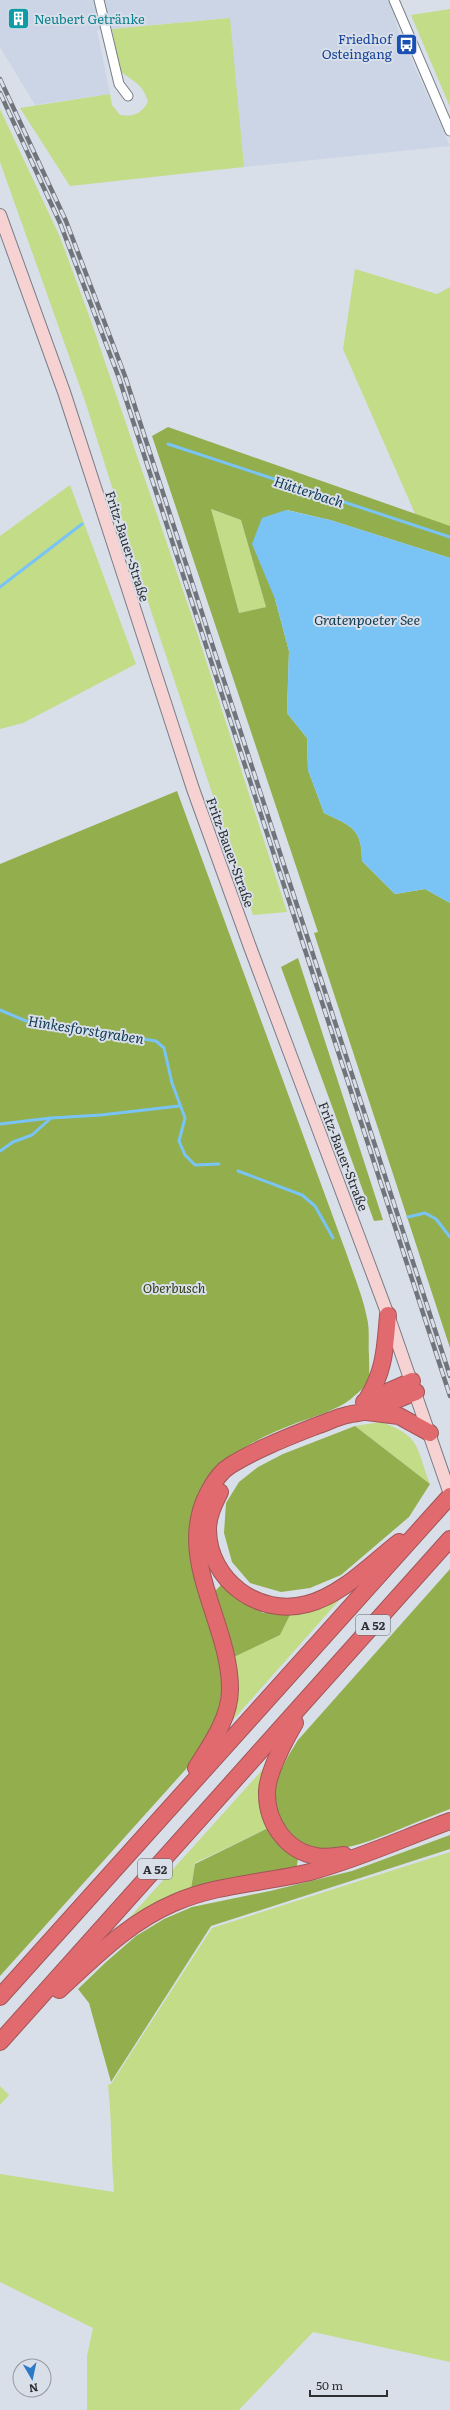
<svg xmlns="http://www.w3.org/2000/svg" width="450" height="2410" viewBox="0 0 450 2410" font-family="Literata,serif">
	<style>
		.built { fill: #cbd5e6 }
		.green { fill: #c2dc87 }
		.forest { fill: #93ae4d; fill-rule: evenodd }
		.water { fill: #79c4f5 }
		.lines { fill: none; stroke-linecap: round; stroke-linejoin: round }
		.stream { stroke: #79c4f5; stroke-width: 3 }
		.street-casing { stroke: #797e87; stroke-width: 11 }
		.secondary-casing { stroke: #797e87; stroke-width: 14 }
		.highway-casing { stroke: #a15559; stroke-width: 18 }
		.street { stroke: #fff; stroke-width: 9 }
		.secondary { stroke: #f6d2d3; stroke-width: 12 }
		.highway { stroke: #e06a6d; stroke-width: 16 }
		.rail-casing { stroke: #71757b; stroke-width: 4.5 }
		.rail { stroke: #d9dfe9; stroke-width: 3; stroke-dasharray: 9; stroke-linecap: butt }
		.labels { text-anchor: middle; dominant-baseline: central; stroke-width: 4; stroke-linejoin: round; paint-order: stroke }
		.shield { fill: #d9dfe9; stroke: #61646a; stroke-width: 1 }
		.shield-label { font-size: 12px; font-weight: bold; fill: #2d2f33 }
		.culture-label { font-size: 13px; fill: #0d838f; stroke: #d9dfe9; text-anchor: start }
		.transit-label { font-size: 13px; fill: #164399; stroke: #d9dfe9; text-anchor: end }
		.street-label { font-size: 13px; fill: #2d2f33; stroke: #d9dfe9 }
		.park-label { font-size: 13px; font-style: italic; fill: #323d15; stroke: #d9dfe9 }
		.water-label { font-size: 14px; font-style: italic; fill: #0d3851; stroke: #d9dfe9 }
	</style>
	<rect width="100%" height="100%" fill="#d9dfe9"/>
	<!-- built -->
	<path class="built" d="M0,0h389l10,32 51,114 -206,21 -15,-149 -132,12 13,64 -75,11 -35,-58z"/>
	<!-- green -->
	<g class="green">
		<path d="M450,9v98l-39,-92z"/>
		<path d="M230,18l14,149 -174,19 -50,-78 90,-14 2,11 8,10c14,2 21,-1 28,-13 -4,-17 -15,-21 -28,-31l-8,-42z"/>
		<path d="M0,109l60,128 31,84 100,293 96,298 -34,3 -102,-304 -66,-210 -85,-239z"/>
		<path d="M355,269l82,25 13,-7v239l-34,-10 -73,-167z"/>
		<path d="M70,485l66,179 -113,59 -23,6v-193z"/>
		<path d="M210,509l31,11 25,87 -27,6z"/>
		<path d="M381,1422c40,14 35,25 49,62l-75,-58z"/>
		<path d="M350,1588l-125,141 9,-72 46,-22 11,-22z"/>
		<path d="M272,1759l-4,69 -73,35 -4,26 -69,37z"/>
		<path d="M450,1852v510l-137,-30 -74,78h-152v-54l6,-28 -93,-46v-108l114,18c-3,-36 -2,-72 -6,-107l3,-1 101,-156z"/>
		<path d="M0,2086l9,9 -9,10z"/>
	</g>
	<!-- forest -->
	<g class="forest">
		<path d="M168,427l282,99v32l-120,-38 -43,-10 -12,89 14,52 -2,62 20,25 1,32 16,43c27,13 38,15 38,48l33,33 30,-5 25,14v445l-136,-415 4,-1 -166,-496zM211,509l30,11 25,87 -27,6z"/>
		<path d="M177,791l170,464c7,21 16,42 20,63 3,12 1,26 2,38 0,7 1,18 -1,25 -3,7 -12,13 -17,18 -15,11 -34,17 -52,23 -56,21 -99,45 -109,109 -3,20 4,43 9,62 25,78 40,104 -13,176l-186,207v-1112z"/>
		<path d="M298,958l85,262 -9,1 -93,-254z"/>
		<path d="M355,1426l75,58 -21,33 -68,58 -31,13 -29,4 -31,-9 -18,-21 -8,-29 2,-30 13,-21 19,-15 25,-13z"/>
		<path d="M450,1569v240c-19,7 -38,15 -57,23 -38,15 -84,34 -111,-11 -17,-28 1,-57 16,-81z"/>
		<path d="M223,1583l16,16 24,14h28l-11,22 -46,22 -21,-64z"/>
		<path d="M268,1828l16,20 14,11 -2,11 -105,19 4,-25z"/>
		<path d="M450,1835v14l-239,77 -100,156 -22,-79 -11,-14 27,-26 31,-27 28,-17 28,-12 78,-16 82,-20z"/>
	</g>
	<!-- water -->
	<path class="water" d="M286,510l44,10 120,38v345l-25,-14 -30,5 -33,-33c0,-33 -11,-35 -38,-48l-16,-43 -1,-32 -20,-25 2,-62 -14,-52 -23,-55 10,-26z"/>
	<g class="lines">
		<!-- stream -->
		<g class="stream">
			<path d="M168,444l282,93"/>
			<path d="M0,587l82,-63"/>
			<path d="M0,1010l26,11 130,20 8,7 8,35 13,35 -6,23 6,14 10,10 24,-1"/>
			<path d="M0,1124l51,-6"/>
			<path d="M0,1151l13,-9 19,-7 19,-17 50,-3 78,-9"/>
			<path d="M238,1171l64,24 13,11 18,32"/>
			<path d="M408,1217l17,-4 11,6 14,18"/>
		</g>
		<defs>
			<g id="street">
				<path d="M99,0l20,84 9,12"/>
				<path d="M394,0l56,131"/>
			</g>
			<path id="secondary" d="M0,215l64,177 129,397 57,158 138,368 62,179"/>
			<g id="highway">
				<path d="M367,1399c18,-29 18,-51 21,-84"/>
				<path d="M364,1402l48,-21"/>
				<path d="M367,1412l32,4 31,17"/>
				<path d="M220,1492c-6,12 -12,24 -12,38 1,50 50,87 99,74 35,-9 65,-41 92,-62"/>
				<path d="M295,1723c-10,17 -27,49 -28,68 -1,31 19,60 49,65 9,2 19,0 28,-1"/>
				<path d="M196,1768c15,-24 34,-50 34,-79 0,-67 -56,-131 -22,-196 5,-10 13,-22 23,-28 26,-16 57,-28 85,-39 10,-3 21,-9 31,-11 7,-2 15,-2 21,-4 16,-5 32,-13 48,-19"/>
				<path d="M59,1990c35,-32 70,-68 115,-87 43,-19 91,-20 136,-31 48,-13 94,-34 140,-51"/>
				<path d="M0,1997l450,-501"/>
				<path d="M0,2042l450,-503"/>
			</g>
		</defs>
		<!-- street casing -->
		<use href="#street" class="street-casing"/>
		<!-- secondary casing -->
		<use href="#secondary" class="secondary-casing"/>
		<!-- highway casing -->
		<use href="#highway" class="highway-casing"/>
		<!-- street -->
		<use href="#street" class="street"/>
		<!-- secondary -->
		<use href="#secondary" class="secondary"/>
		<!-- highway -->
		<use href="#highway" class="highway"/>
		<defs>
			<g id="rail">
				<path d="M0,79l66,142 59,155 325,1000"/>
				<path d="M0,93l60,130 59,155 331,1018"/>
			</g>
		</defs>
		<!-- rail casing -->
		<use href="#rail" class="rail-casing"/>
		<!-- rail -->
		<use href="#rail" class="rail"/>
	</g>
	<!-- icons -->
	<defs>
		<symbol id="building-square" viewBox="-11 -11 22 22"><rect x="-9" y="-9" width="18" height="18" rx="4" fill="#0f9aa8" stroke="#d9dfe9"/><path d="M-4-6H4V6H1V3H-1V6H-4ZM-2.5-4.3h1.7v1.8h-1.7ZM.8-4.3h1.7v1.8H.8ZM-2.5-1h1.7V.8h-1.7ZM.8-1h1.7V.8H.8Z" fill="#fff"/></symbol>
		<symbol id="bus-square" viewBox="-11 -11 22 22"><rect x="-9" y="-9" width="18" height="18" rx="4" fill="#1a4fb4" stroke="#d9dfe9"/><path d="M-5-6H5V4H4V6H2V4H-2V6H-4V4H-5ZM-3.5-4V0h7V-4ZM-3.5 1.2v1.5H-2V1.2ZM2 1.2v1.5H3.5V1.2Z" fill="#fff"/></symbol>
	</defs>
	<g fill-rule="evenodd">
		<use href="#building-square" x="6" y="6" width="25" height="25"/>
		<use href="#bus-square" x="394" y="32" width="25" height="25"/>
	</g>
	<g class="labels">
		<!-- shield labels -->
		<g class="shield">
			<rect x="356" y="1615" width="34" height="20" rx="3"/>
			<rect x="138" y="1859" width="34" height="20" rx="3"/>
		</g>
		<g class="shield-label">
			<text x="373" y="1625">A 52</text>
			<text x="155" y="1869">A 52</text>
		</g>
		<!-- culture labels -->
		<g class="culture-label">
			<text x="34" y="18">Neubert Getränke</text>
		</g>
		<!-- transit labels -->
		<g class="transit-label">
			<text x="392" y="38">Friedhof<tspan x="392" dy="15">Osteingang</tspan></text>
		</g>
		<!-- street labels -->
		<g class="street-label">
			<text transform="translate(128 546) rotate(72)">Fritz-Bauer-Straße</text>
			<text transform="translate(231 852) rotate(70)">Fritz-Bauer-Straße</text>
			<text transform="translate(344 1156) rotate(69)">Fritz-Bauer-Straße</text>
		</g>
		<!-- park labels -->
		<g class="park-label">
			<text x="174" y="1287">Oberbusch</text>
		</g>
		<!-- water labels -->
		<g class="water-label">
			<text transform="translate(309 491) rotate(18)">Hütterbach</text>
			<text x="367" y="619">Gratenpoeter See</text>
			<text transform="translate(86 1029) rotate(9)">Hinkesforstgraben</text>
		</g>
	</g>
	<!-- north arrow -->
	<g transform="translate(32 2378) rotate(171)"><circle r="19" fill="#d9dfe9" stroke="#9499a0"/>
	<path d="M0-3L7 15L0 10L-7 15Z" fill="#2c79c8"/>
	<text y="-6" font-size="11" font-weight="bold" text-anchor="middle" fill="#2d2f33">N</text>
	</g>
	<!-- scale -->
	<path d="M310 2390v6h77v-6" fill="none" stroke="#2d2f33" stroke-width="2"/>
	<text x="316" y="2390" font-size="12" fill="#2d2f33" stroke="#d9dfe9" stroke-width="3" paint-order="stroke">50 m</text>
</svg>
